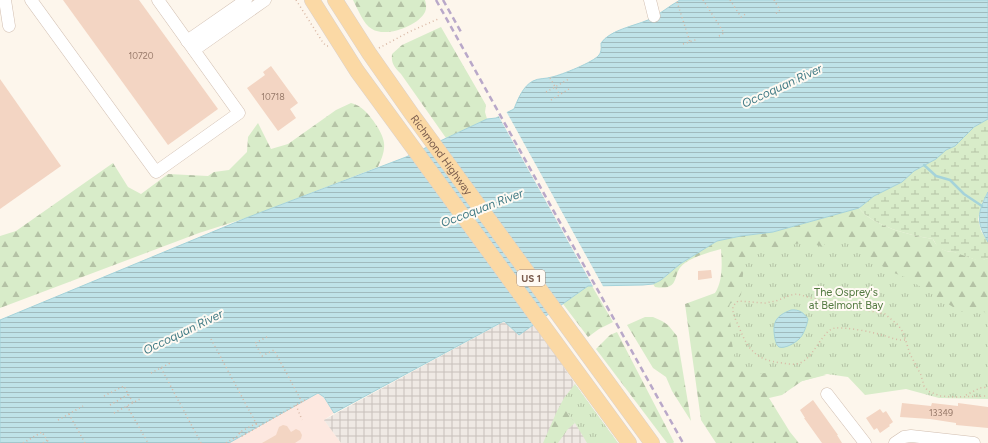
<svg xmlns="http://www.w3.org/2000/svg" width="988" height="443" viewBox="0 0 988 443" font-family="Figtree,sans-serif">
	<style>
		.commercial { fill: #fde8e0 }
		.industrial { fill: url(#industrial-grid) }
		.grass { fill: url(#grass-tufts) }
		.forest { fill: url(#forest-firs) }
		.wetland { fill: url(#wetland-marsh) }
		.water { fill: url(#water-rules); stroke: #a5d3da }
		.pier { fill: #fdf6ec }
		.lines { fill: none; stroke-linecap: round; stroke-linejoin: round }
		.stream { stroke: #a5d3da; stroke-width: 2.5 }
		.building { fill: #f3d5c3 }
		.minor-casing { stroke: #d1beb0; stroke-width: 13 }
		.major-casing { stroke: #dad1cd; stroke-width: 16 }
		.path { stroke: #d9b8a5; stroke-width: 1.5; stroke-dasharray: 1 3; stroke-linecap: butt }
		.minor { stroke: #fff; stroke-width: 12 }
		.major { stroke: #fbd9a5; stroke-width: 15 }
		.rail { stroke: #b9a8c9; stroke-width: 2.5; stroke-dasharray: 6 4; stroke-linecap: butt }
		.labels { text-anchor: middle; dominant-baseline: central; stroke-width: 4; stroke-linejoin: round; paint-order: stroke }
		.number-label { font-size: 9px; fill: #987a6a }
		.shield { fill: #fffaf3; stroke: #a28b7f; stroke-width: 1 }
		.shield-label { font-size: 10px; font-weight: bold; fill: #7a5c4d }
		.street-label { font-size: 11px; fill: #7a5c4d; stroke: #fffaf3 }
		.park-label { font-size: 11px; fill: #537a41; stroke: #fffaf3 }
		.water-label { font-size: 12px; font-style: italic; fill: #437c86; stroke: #fffaf3 }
	</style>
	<defs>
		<pattern id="industrial-grid" width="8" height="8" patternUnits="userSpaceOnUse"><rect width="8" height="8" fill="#efe9e4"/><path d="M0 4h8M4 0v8" fill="none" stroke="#c7c0bb"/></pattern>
		<pattern id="grass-tufts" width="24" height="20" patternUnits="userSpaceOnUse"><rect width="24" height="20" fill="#d8ecc9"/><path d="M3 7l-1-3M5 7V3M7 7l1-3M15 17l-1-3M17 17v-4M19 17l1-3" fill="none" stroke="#b4c2a5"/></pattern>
		<pattern id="forest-firs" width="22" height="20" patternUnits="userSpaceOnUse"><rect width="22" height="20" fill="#d8ecc9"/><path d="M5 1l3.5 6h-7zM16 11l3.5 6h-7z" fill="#b4c2a5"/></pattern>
		<pattern id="wetland-marsh" width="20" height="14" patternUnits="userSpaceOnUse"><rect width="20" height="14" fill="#d8ecc9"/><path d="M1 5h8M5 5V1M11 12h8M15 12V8" fill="none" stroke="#b4c2a5"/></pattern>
		<pattern id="water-rules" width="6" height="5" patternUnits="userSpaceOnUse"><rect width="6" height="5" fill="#bfe3e8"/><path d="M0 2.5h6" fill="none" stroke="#a0bbbe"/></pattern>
	</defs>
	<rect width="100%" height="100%" fill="#fdf6ec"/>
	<!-- commercial -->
	<path class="commercial" d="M318,392l6,5 10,16 -10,7 17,23h-113z"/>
	<!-- industrial -->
	<path class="industrial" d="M505,321l30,3 40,60 43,59h-277l-17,-23z"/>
	<!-- grass -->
	<g class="grass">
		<path d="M825,222l163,65v112l-49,-1 -33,-9 -41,6 -17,-18 -21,-3 -35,10 -66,-16 -20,-36 26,-75z"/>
		<path d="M575,384l43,59h-31l-12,-20 -9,-12h-9l7,-13z"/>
	</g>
	<!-- forest -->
	<g class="forest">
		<path d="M353,0h72c1,4 2,8 0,12 -7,14 -39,26 -53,17 -9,-5 -14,-20 -19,-29z"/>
		<path d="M441,27l45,78 -1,7 2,7 -41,19 -45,-64c-7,-7 -10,-11 -9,-20l10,-9z"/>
		<path d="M351,103c3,1 7,2 9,4 9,6 23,25 24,36 1,9 -3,17 -6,24l-132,51 -47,15 -199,75v-72l16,-5 97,-68 15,24 13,7 27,-20 40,2 6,-4 15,-2 18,-18 1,-15 10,-14 13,26 17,-5 48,-34z"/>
		<path d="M859,208c13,18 53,28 74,31 2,5 6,9 11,11 3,2 6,1 10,2 12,2 22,12 34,6v57l-5,-4 -22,1 -56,-35 -11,-4 -12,-7 -17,-11 -13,-14 -13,-2 -11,1 -4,2v5l-19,-5 -50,11 -8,4 -3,7 -3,31 -11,9 -2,6 3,17v10l4,23 17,14 44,-3 30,4 -24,6 -20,14 -13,3 21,34 9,11h-83l-15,-23 -16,-116 30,-11c8,-12 7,-30 6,-44 -11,3 -26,7 -36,14 -15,10 -2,28 -30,24l-2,-3 9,-5 18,-15 37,-23 24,-5 32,-4z"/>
		<path d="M588,286h4l21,36 -14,7 -11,8 -25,-33z"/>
		<path d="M645,317h8l9,4 6,4 9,11 14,85 -19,-30 -6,-14 -13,-9 -26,-43z"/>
		<path d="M617,332l57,110 -1,1h-6l-71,-94 14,-14z"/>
		<path d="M561,408l5,3 9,12 -7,6 -10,14h-15l14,-32z"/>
	</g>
	<!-- wetland -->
	<path class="wetland" d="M988,119v73l-6,11 -4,16 3,12 7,11v16l-5,2h-7l-22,-8 -8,-1 -8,-3 -5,-9c-21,-3 -61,-13 -74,-31l15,-12 28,-14 12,-11 22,-12 10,-9 9,-4 19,-19z"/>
	<!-- water -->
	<g class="water">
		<path d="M680,0h308v119l-14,8 -19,19 -9,4 -10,9 -22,12 -12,11 -28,14 -15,12 -86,24 -32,4 -24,5 -37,23 -19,16 -8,4 -10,1 -55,1 -69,49 -15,-14 -170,92 -10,-16 -6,-4 -89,50h-229v-123l246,-102 160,-61 81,-38 9,-1 18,-9c4,-10 9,-23 19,-28 5,-3 13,-2 19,-4 9,-2 42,-15 47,-22 3,-4 2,-8 2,-12 9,-13 33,-17 47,-23 11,-5 21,-14 32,-20z"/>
		<path d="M988,192v50c-12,-20 -11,-29 0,-50z"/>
		<path d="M791,310c8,-1 13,3 17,9 -1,6 -5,17 -9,20 -4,4 -14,10 -20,8 -3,-2 -3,-5 -4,-8 -3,-16 0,-23 16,-29z"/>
	</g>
	<!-- pier -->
	<path class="pier" d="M506,111l98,177h-10l-96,-173z"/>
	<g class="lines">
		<!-- stream -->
		<path class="stream" d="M924,165l12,11 14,4 14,14 18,12"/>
	</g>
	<!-- building -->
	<g class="building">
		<path d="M63,0h76l79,109 -50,36z"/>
		<path d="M271,66l27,37 -8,6 6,9 -18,13 -31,-43 18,-13 -2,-3z"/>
		<path d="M0,79l61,87 -61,43z"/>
		<path d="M711,270l1,8 -14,2v-9z"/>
		<path d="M813,400l25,35h-1l5,8h-20l-18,-25h1l-5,-8z"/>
		<path d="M902,403l29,3 1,-3 26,3v-3l30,4v21l-32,-3v-2l-26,-4 -30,-2z"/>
		<path d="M880,409l3,4 3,-2 7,11 -4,3 1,1 -10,7 -3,-5 -3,2 -8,-12z"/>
		<path d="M283,425l4,1 4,6 5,-3 4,2 2,4 -1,4 -6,4h-33l14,-8 3,-8z"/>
	</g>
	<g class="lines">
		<defs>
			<g id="minor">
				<path d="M5,0l4,26"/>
				<path d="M31,0l125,172 83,-59 -81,-113"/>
				<path d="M650,0l4,16"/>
				<path d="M187,41l59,-41"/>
				<path d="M194,50l71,-50"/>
				<path d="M827,394l38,49"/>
				<path d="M895,443l9,-6 7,-1 63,7"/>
			</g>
			<g id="major">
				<path d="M312,0l45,71 272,372"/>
				<path id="s1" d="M335,0l34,53 42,60 241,330"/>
			</g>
		</defs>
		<!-- minor casing -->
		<use href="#minor" class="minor-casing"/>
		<!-- major casing -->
		<use href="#major" class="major-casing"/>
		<!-- path -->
		<g class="path">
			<path d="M296,0l26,41 4,5h3"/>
			<path d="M703,0l21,33 -5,3"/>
			<path d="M730,0l11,17 6,-4"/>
			<path d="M774,0l6,10 -6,5"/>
			<path d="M677,2l13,40"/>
			<path d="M683,44l15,-5"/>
			<path d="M379,48l30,-16 29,-13"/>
			<path d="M550,78l10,17"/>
			<path d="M546,92l23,-13"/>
			<path d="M551,100l18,-11"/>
			<path d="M267,337l-12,6 7,13 12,-6 28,52"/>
			<path d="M211,339l47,88"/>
			<path d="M905,340c-8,1 -15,-3 -23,-5 -9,-3 -37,-8 -46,-7 -13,0 -21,29 -36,35 -5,2 -12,1 -18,0 -26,-3 -34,-13 -43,-36 -3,-7 -7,-13 -6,-21l5,-5 27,2 11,-2 15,-6 6,-1 26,7 21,1 17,7 24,5 13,11 5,7 7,22 11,21 3,11 4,5 12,5 14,1 34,-1"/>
			<path d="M161,368l40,75"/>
			<path d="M151,373l21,-11"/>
			<path d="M966,395l14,-7 8,-1"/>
			<path d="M104,396l20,-10 9,17"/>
			<path d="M110,405l19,-11"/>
			<path d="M296,405l6,15"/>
			<path d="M127,406l21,37"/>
			<path d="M114,413l26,-14"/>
			<path d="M69,414l16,29"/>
			<path d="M58,420l25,-14"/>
			<path d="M240,432l2,4 63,-36"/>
			<path d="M23,443l19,-11 7,11"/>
			<path d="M43,443l4,-3"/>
			<path d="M226,443l12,-7 2,-4 17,-9"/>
		</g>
		<!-- minor -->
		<use href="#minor" class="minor"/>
		<!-- major -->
		<use href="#major" class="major"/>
		<!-- rail -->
		<g class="rail">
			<path d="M436,0l247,443"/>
			<path d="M443,0l18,32"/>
		</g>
	</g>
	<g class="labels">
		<!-- number labels -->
		<g class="number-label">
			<text x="141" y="55">10720</text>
			<text x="273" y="96">10718</text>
			<text x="941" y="412">13349</text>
		</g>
		<!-- shield labels -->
		<rect class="shield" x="517" y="270" width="28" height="16" rx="3"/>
		<g class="shield-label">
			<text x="531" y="278">US 1</text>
		</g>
		<!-- street labels -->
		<g class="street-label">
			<text stroke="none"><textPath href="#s1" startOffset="188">Richmond Highway</textPath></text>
		</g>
		<!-- park labels -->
		<g class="park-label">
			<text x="846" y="292">The Osprey's<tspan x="846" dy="13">at Belmont Bay</tspan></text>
		</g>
		<!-- water labels -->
		<g class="water-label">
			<text transform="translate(782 86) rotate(-25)">Occoquan River</text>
			<text transform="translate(482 208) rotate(-21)">Occoquan River</text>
			<text transform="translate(183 332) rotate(-26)">Occoquan River</text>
		</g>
	</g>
</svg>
